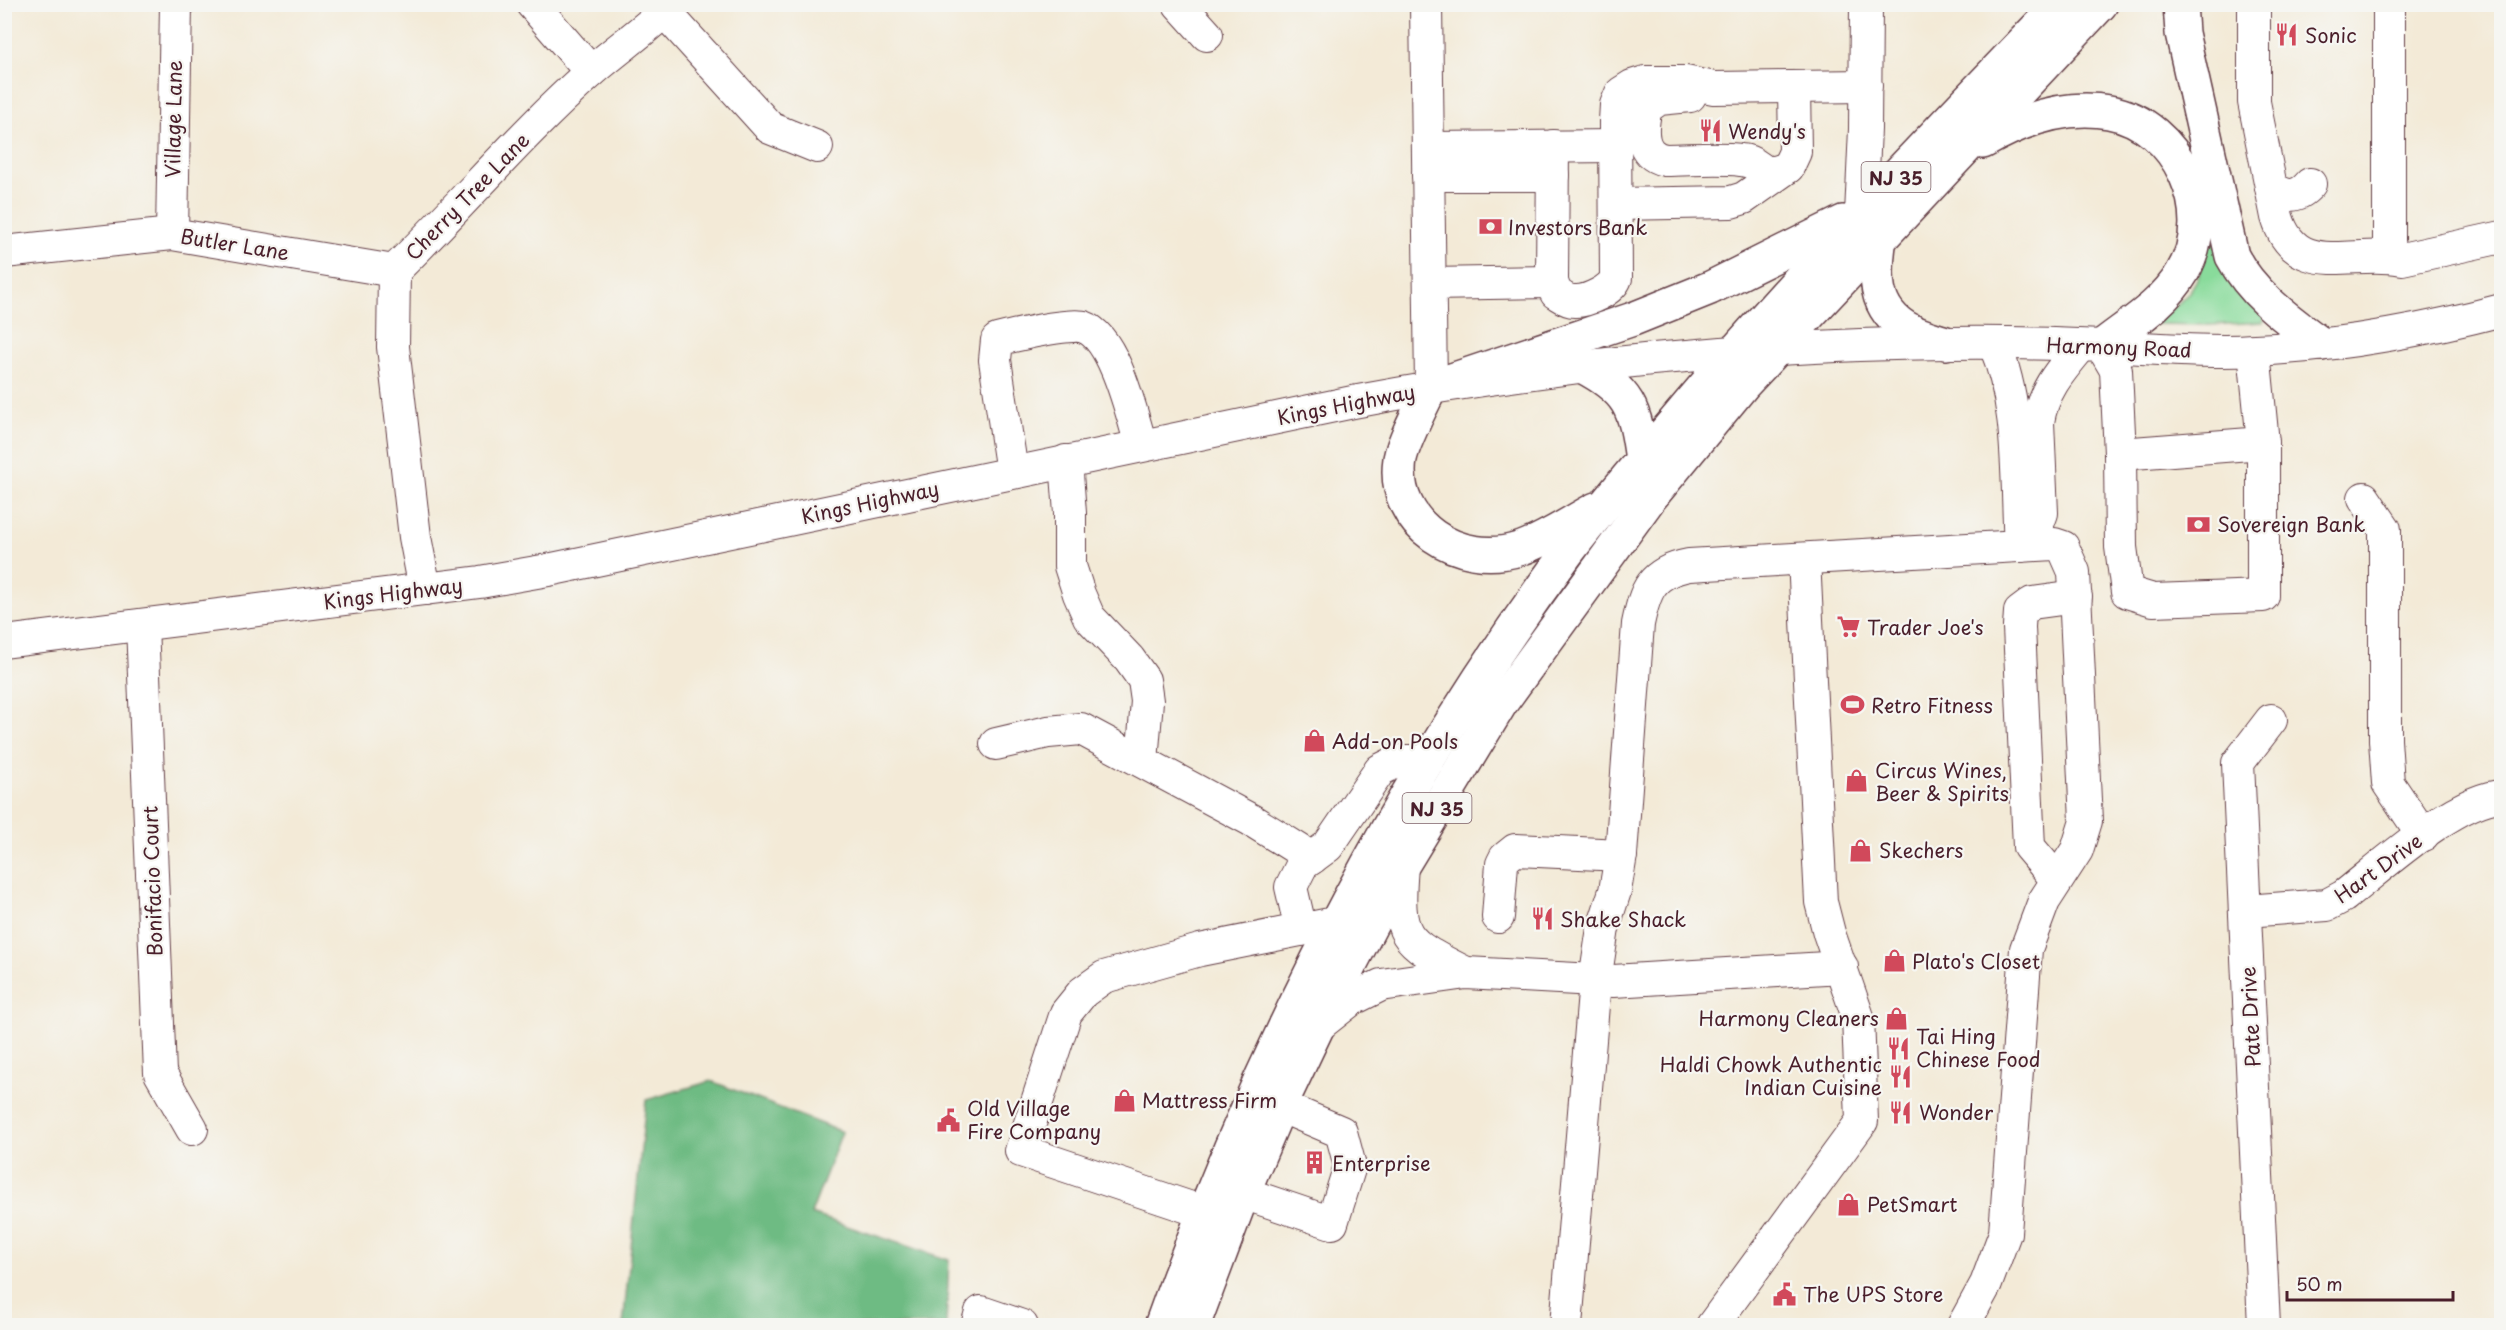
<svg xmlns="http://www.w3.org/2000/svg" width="2506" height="1330" viewBox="0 0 2506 1330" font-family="'Playpen Sans',sans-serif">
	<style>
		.green { fill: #89db9b; stroke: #6a7d63; stroke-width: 1.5 }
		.forest { fill: #6ebb83; stroke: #5c6d57; stroke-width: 1.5 }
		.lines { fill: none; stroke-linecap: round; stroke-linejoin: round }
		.minor-casing { stroke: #633d45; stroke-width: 34 }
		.highway-casing { stroke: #633d45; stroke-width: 36 }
		.minor { stroke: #fff; stroke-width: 32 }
		.highway { stroke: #fff; stroke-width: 33 }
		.labels { text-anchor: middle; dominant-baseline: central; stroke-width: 4.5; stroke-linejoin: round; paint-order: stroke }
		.shield { fill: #f6f6f2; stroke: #7e6067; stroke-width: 1.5 }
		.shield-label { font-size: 18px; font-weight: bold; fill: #4a1f2b }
		.poi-label { font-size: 20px; fill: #4a1f2b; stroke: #f6f6f2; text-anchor: start }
		.street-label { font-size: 20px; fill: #4a1f2b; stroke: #f6f6f2 }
	</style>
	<rect width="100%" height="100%" fill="#f6f6f2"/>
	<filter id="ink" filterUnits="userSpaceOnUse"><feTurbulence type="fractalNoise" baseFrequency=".0167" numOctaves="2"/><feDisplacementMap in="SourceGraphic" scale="12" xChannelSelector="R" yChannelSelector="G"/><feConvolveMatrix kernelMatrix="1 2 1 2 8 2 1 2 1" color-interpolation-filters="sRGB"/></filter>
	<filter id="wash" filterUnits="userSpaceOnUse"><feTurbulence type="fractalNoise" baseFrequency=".008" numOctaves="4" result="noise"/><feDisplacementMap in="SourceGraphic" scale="24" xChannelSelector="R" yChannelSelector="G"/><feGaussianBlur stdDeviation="1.35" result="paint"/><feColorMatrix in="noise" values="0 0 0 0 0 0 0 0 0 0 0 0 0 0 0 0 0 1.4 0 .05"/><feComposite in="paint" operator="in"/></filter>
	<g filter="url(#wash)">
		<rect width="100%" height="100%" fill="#f3ead7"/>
		<!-- green -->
		<path class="green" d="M2211,219l54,96 -2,7 -54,3 -57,-1c13,-11 32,-22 41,-38 12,-18 14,-46 18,-67z"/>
		<!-- forest -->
		<path class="forest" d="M711,1081l131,51 -31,82 138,46 -3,65h-323l23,-225z"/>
	</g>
	<g filter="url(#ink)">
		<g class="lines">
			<defs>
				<g id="minor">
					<path d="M532,4l59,68"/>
					<path d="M1179,4l28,31"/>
					<path d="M1426,4l5,383"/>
					<path d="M2254,4v98l23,115c19,64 77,31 125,42l100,-22"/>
					<path d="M665,12l105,116 47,19"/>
					<path d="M1690,96l-31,3 -13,9c-5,21 -7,47 19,52 25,0 51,-3 76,0 22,1 17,21 47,7"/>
					<path d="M1553,146l-1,136 4,11c5,3 11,8 18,8 13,1 38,-11 42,-23l-1,-157 1,-16 5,-12 11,-7 13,-4h40l29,6 152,-2"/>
					<path d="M1428,148l187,-2"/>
					<path d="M1428,175h125"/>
					<path d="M2271,187c15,11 27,11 39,-3"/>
					<path d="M1616,204l115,-2 13,-4 44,-31 7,-15 -1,-65"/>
					<path d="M1861,214l4,-85 1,-125"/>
					<path d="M172,234l4,-230"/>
					<path d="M4,252l168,-18 222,37"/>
					<path d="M2389,256v-252"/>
					<path d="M1430,284l122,-2"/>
					<path d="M1994,343c27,63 22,135 26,203"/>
					<path d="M2102,346l14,24 4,84 1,93 6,45 26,8 110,-4v-153l-9,-92"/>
					<path d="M2120,454l143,-11"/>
					<path d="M1066,461l4,52v53l9,28 10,23 40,42 15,21 3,21 -5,60"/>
					<path d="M1012,472l-17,-112 2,-20c16,-4 74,-18 87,-13 31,11 48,89 57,118"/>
					<path d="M2364,498l21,31v211l3,43 35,52"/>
					<path d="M2020,546l18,-22 4,-11 -4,-91c5,-32 23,-52 43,-76"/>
					<path d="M425,589l-10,-52 -22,-190 1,-76c67,-65 127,-137 197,-199 26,-23 56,-43 81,-68"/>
					<path d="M142,625l18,448 32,56"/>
					<path d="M4,642l476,-60 68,-12 805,-168c196,-37 395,-57 595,-59 58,-1 116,1 174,4 44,2 89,6 133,3 83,-4 167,-19 247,-40"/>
					<path d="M996,744l52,-12 33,-3 170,91 61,38"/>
					<path d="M1402,866c-6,73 1,75 64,107"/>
					<path d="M2057,880l-28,-33 -10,-220 1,-15 12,-9 44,-6"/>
					<path d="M2245,911l82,-6 17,-9c37,-29 112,-98 158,-100"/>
					<path d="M1498,917l4,-53 3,-6 10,-8 106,5"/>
					<path d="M1301,930l-10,-43 11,-22 26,-19 52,-76 18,-9h30"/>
					<path d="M1318,1026l33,-26 30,-15 85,-12 147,8 229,-14"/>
					<path d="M1243,1193l89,30 18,-57 -9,-34 -61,-26"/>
					<path d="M1230,1221l-209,-70 45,-138 17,-21 21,-15 96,-27 135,-27"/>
					<path d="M977,1326l4,-14 41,14"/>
					<path d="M1566,1326l29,-345 8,-53 12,-37 6,-36 17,-231c7,-34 13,-52 51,-59l365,-21 9,3 11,25 12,249 -9,29 -33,51 -18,48 -21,284 -19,51 -23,42"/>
					<path d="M1712,1326l150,-205 -4,-104 -29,-84 -8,-31 -17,-343"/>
					<path d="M2264,1326l-26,-563 33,-43"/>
				</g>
				<g id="highway">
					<path d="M2180,4l2,29 50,223c20,38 55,63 89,88"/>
					<path d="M1983,142c38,-22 81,-38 126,-30 69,12 110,101 73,161 -18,31 -52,51 -80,73"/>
					<path d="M1880,237c-5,36 -9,73 30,93 11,6 24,9 36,13"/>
					<path d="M1582,366c48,25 53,42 60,94"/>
					<path d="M1596,509c-25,13 -50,31 -77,40 -59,19 -129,-24 -119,-90 4,-20 22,-53 31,-72l202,-68 77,-31 133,-66"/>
					<path d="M1161,1326c99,-276 231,-537 406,-773 34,-45 71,-88 108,-132 121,-144 254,-280 385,-417"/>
					<path d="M1193,1326l50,-133 37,-87 38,-80 84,-160 99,-163 149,-205 93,-113 358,-381"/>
				</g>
			</defs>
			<!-- minor casing -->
			<use href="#minor" class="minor-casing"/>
			<!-- highway casing -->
			<use href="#highway" class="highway-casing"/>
			<!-- minor -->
			<use href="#minor" class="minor"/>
			<!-- highway -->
			<use href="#highway" class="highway"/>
		</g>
	</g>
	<!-- icons -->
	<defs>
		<symbol id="restaurant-bare" viewBox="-9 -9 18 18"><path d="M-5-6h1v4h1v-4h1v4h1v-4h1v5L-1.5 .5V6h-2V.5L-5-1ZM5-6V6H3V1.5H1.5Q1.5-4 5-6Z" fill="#d1495b" stroke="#f6f6f2" stroke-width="2.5" paint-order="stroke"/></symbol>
		<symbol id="bank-bare" viewBox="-9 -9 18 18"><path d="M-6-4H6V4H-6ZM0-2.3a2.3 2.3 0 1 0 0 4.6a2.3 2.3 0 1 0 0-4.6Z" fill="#d1495b" stroke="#f6f6f2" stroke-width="2.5" paint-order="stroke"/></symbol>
		<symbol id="supermarket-bare" viewBox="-9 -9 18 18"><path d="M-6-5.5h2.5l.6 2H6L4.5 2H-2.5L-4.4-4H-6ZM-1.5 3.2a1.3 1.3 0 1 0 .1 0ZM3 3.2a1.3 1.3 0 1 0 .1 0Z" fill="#d1495b" stroke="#f6f6f2" stroke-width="2.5" paint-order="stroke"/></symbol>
		<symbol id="stadium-bare" viewBox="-9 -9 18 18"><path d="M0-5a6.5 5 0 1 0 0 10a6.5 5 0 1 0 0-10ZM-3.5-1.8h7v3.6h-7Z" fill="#d1495b" stroke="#f6f6f2" stroke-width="2.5" paint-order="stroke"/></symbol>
		<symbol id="shop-bare" viewBox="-9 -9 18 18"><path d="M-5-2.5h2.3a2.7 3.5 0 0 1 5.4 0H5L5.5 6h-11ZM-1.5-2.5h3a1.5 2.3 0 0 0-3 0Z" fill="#d1495b" stroke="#f6f6f2" stroke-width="2.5" paint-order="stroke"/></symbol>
		<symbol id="civic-bare" viewBox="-9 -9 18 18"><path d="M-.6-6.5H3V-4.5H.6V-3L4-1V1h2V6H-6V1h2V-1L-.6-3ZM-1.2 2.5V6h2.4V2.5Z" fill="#d1495b" stroke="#f6f6f2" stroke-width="2.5" paint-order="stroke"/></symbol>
		<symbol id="building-bare" viewBox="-9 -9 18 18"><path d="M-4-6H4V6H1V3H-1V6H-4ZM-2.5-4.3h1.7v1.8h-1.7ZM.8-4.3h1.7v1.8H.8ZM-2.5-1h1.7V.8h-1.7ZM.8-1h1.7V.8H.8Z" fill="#d1495b" stroke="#f6f6f2" stroke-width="2.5" paint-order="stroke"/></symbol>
	</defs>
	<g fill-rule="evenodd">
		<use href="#restaurant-bare" x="2270" y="18" width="33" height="33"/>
		<use href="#restaurant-bare" x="1694" y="114" width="33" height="33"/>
		<use href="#bank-bare" x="1474" y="210" width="33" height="33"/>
		<use href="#bank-bare" x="2182" y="508" width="33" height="33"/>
		<use href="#supermarket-bare" x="1832" y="610" width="33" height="33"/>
		<use href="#stadium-bare" x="1836" y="688" width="33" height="33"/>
		<use href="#shop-bare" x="1298" y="724" width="33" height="33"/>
		<use href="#shop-bare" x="1840" y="764" width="33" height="33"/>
		<use href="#shop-bare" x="1844" y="834" width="33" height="33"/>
		<use href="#restaurant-bare" x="1526" y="902" width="33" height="33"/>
		<use href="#shop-bare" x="1878" y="944" width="33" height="33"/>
		<use href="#shop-bare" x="1880" y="1002" width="33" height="33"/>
		<use href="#restaurant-bare" x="1882" y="1032" width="33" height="33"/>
		<use href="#restaurant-bare" x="1884" y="1060" width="33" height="33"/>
		<use href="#shop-bare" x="1108" y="1084" width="33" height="33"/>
		<use href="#restaurant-bare" x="1884" y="1096" width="33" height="33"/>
		<use href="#civic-bare" x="932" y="1104" width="33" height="33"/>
		<use href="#building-bare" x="1298" y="1146" width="33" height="33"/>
		<use href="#shop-bare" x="1832" y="1188" width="33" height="33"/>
		<use href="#civic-bare" x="1768" y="1278" width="33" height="33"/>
	</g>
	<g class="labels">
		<!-- shield labels -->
		<g class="shield">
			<rect x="1861.5" y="162" width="69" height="30" rx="4.5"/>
			<rect x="1402.5" y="793" width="69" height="30" rx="4.5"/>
		</g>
		<g class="shield-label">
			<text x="1896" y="177">NJ 35</text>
			<text x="1437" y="808">NJ 35</text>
		</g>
		<!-- poi labels -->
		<g class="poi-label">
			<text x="2305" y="35">Sonic</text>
			<text x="1728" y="131">Wendy's</text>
			<text x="1508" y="227">Investors Bank</text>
			<text x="2217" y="524">Sovereign Bank</text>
			<text x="1867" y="627">Trader Joe's</text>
			<text x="1871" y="705">Retro Fitness</text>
			<text x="1332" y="741">Add-on Pools</text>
			<text x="1875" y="770">Circus Wines,<tspan x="1875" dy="23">Beer &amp; Spirits</tspan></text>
			<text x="1879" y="850">Skechers</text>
			<text x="1560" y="919">Shake Shack</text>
			<text x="1912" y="961">Plato's Closet</text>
			<text x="1879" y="1018" text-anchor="end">Harmony Cleaners</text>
			<text x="1916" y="1036">Tai Hing<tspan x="1916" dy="23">Chinese Food</tspan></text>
			<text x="1882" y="1064" text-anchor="end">Haldi Chowk Authentic<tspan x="1882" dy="23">Indian Cuisine</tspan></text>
			<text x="1142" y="1100">Mattress Firm</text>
			<text x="967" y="1108">Old Village<tspan x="967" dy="23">Fire Company</tspan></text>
			<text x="1919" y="1112">Wonder</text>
			<text x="1332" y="1163">Enterprise</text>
			<text x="1867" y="1204">PetSmart</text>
			<text x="1803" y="1294">The UPS Store</text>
		</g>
		<!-- street labels -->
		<g class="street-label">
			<text transform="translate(173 119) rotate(-89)">Village Lane</text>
			<text transform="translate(467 196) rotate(-46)">Cherry Tree Lane</text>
			<text transform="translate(235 244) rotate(9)">Butler Lane</text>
			<text transform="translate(2119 347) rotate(2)">Harmony Road</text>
			<text transform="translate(1346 404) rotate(-11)">Kings Highway</text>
			<text transform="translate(870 502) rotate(-12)">Kings Highway</text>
			<text transform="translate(393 593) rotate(-7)">Kings Highway</text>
			<text transform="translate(2378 868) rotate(-36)">Hart Drive</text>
			<text transform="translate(152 881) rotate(-92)">Bonifacio Court</text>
			<text transform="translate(2250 1017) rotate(-93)">Pate Drive</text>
		</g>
	</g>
	<!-- margin -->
	<rect width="2506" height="1330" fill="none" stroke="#f6f6f2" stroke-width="24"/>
	<!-- scale -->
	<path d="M2287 1291v9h166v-9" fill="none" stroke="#4a1f2b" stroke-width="3"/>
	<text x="2296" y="1291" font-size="18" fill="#4a1f2b" stroke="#f6f6f2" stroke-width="4.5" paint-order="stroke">50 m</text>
</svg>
